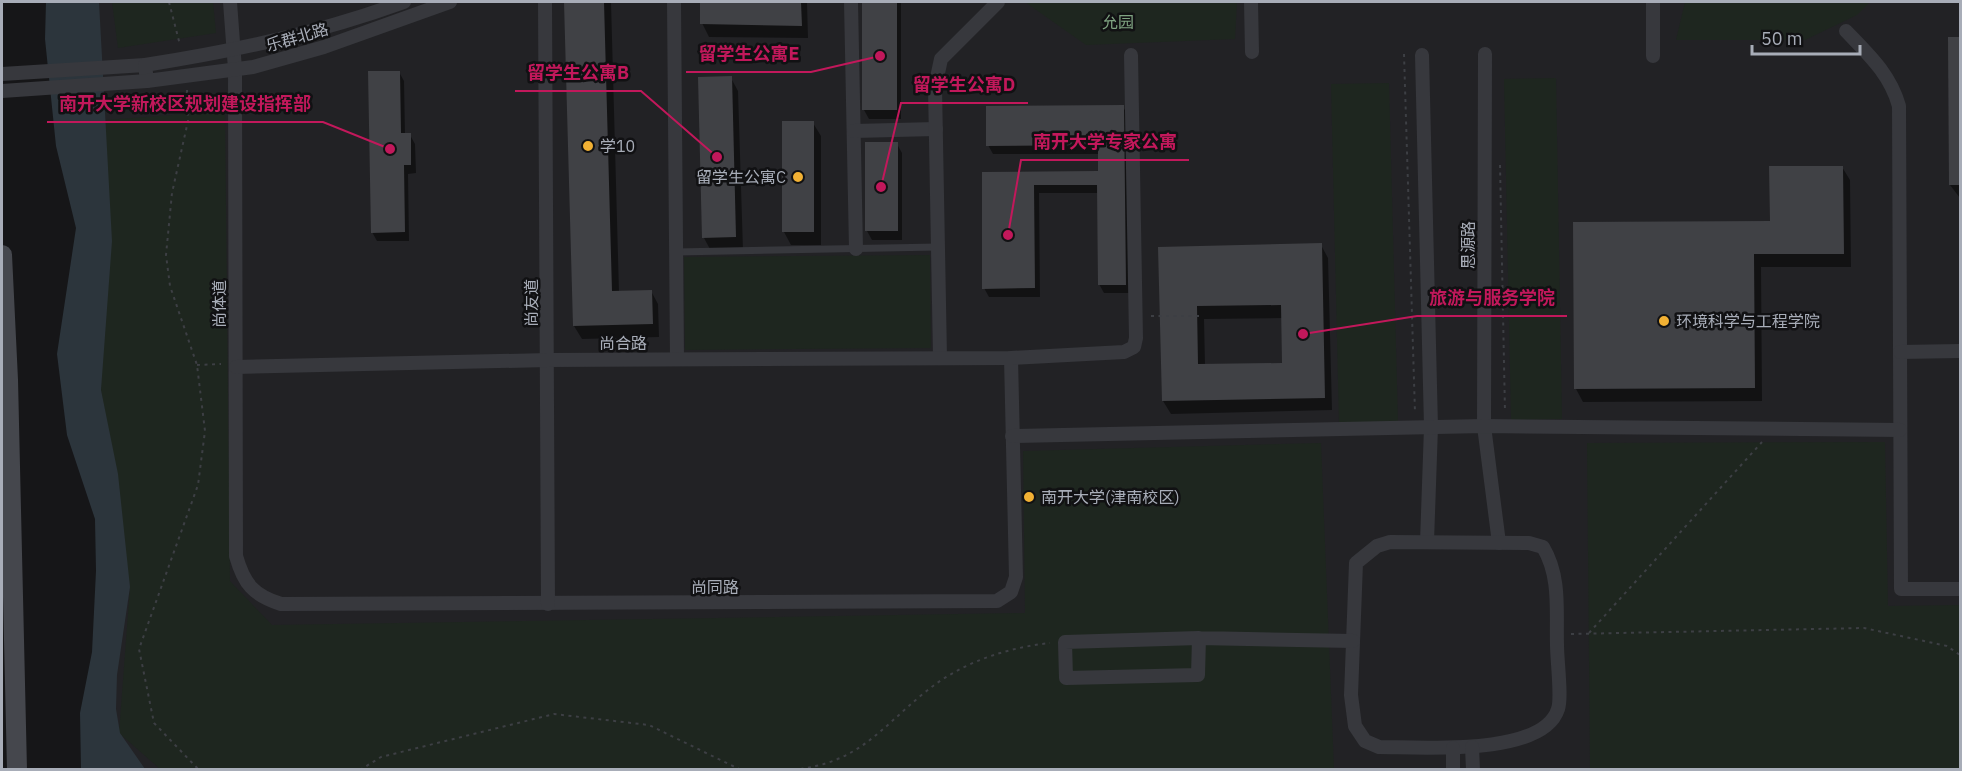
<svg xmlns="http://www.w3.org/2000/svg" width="1962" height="771" viewBox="0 0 1962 771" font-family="'IBM Plex Sans','Noto Sans SC',sans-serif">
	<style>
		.built { fill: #222225 }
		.park { fill: #1e261f }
		.water { fill: #2c353c }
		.shadow { fill: #0007; fill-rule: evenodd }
		.building { fill: #404145; fill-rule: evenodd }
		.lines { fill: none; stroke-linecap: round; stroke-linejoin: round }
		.path { stroke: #3d3f44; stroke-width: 2; stroke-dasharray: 3 4.5; stroke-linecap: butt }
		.service { stroke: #37383d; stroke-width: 7 }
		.minor { stroke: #37383d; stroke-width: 14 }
		.secondary { stroke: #45474d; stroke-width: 20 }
		.poi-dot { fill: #f2b134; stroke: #111113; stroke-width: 2 }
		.labels { text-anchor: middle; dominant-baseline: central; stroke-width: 5; stroke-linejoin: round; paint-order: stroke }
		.park-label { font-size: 16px; fill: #7fa381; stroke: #111113 }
		.street-label { font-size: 16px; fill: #a8adb8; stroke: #111113 }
		.poi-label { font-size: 16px; fill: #a8adb8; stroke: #111113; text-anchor: start }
		.leader { fill: none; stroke: #c2185b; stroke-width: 2 }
		.callout-dot { fill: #c2185b; stroke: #111113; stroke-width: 2 }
		.callout-label { font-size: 18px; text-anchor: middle; font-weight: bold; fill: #c2185b; stroke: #111113; stroke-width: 5; stroke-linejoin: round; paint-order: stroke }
	</style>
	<rect width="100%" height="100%" fill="#161618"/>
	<!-- built -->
	<path class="built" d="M62,2h1898v767h-1849z"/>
	<!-- park -->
	<g class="park">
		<path d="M112,2h101l3,31 -98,15z"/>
		<path d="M1025,2h212l-2,37 -149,6z"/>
		<path d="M1685,2h185l-13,13 -52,25h-129z"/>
		<path d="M1556,78l6,341 -51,1 -7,-341z"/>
		<path d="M1389,83l9,339 -59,1 -8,-339z"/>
		<path d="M225,111l5,470 42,44 753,-12 -2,-162 298,-8 13,326h-1174l-41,-36 11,-146 -29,-197 5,-270z"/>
		<path d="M930,255l1,93 -246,2 -1,-93z"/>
		<path d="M1885,442l3,164 72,-1v164h-370l-3,-326z"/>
	</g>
	<!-- water -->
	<path class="water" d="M46,2h53l13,239 -11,149 17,84 12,113 -13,88 -1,34 4,24 25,36h-64l-1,-56 12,-61 4,-81 -1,-52 -28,-84 -10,-81 19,-126 -20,-82 -11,-107z"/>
	<!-- shadow -->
	<g class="shadow">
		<path d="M565,2h46l8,290 32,-1 7,13 1,33 -77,2 -8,-13z"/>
		<path d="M701,2h106l1,36 -99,-1 -7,-14z"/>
		<path d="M864,2h37v117h-32l-5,-9z"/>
		<path d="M1949,38h11v160l-10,-13z"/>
		<path d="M399,72l5,9 1,54h5l5,9 1,29 -8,1 1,67h-32l-5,-9z"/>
		<path d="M731,78l7,13 5,159 -32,1 -7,-13z"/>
		<path d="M1123,107l5,8 2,178h-26l-5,-9 -1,-91h-59l1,104h-51l-5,-9 -1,-114 117,-1 -1,-19h-106l-5,-9z"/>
		<path d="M813,123l8,13v109h-30l-7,-13z"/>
		<path d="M897,144l5,9v87h-30l-5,-9z"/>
		<path d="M1842,167l8,13 1,87h-90l1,134 -179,1 -7,-13z"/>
		<path d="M1321,245l7,13 4,152 -161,4 -8,-13 -3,-153zM1283,318l1,46 -79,1 -1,-46z"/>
	</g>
	<!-- building -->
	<g class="building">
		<path d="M564,2h40l8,289 40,-1 1,34 -80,2z"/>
		<path d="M700,2h101l1,24 -102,-2z"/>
		<rect x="862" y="2" width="35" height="108"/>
		<path d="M1948,37h12v148h-11z"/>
		<path d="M368,71h32l1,62h10v32h-7l1,67 -34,1z"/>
		<path d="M732,76l4,161 -34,1 -4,-161z"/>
		<path d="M1124,105l2,180h-28l-1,-100h-63l1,103 -53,1v-117l116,-1v-26l-112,1v-40z"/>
		<rect x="782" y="121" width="32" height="111"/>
		<rect x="865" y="142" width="33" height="89"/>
		<path d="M1769,166h74l1,88h-90l1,134 -181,1 -1,-167 197,-1z"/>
		<path d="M1322,243l3,155 -163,3 -4,-154zM1281,305l1,58 -84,1 -1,-58z"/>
	</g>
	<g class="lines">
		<!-- path -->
		<g class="path">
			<path d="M169,2l11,43"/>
			<path d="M1404,54l11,359"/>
			<path d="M187,90l1,31 -16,72 -6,62 4,31 27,79 8,66 -7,54 -59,164 15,74 45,47"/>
			<path d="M1500,165l5,247"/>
			<path d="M1151,316h49"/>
			<path d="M197,365l24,-1"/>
			<path d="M1589,633l173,-191"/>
			<path d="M1571,634l293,-6 83,18 13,9"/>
			<path d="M360,770l21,-13 173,-43 95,11 92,45"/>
			<path d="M793,770c65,-7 85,-39 131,-77 36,-30 81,-45 126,-50"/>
		</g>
		<!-- service -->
		<path class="service" d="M676,252l262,-5"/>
		<!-- minor -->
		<g class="minor">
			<path d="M230,2l5,67 1,487c8,28 17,39 45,48l716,-3 14,-9 5,-15 -5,-219"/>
			<path d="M545,2l3,602"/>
			<path d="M674,2l3,357"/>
			<path d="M851,2l5,247"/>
			<path d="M1251,2l1,50"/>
			<path d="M1653,2v54"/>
			<path d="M1846,31c23,24 44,43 53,75l2,483h59"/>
			<path d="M1485,54l-1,372 15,117"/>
			<path d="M1422,55l9,372 -4,115"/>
			<path d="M2,74l143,-9"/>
			<path d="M147,81l-2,-16c89,-14 174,-32 259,-63"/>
			<path d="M2,91l145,-10 106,-14 71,-20 126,-45"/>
			<path d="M854,131l82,-2"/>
			<path d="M1900,352l60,-1"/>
			<path d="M940,357l-5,-270 6,-28 57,-57"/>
			<path d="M236,367l312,-7 463,-2 113,-6 10,-5 2,-9 -5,-283"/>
			<path d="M1012,436l472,-10 416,4"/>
			<path d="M1390,542l139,1 14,4c18,30 13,65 14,98 0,15 5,53 1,64 -15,48 -139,38 -179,38l-14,-6 -10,-15 -4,-31 5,-132 21,-17z"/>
			<path d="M1199,638l-1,37 -132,3 -1,-36 134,-4 154,3"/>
			<path d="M1472,747l1,23"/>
			<path d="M1453,748v22"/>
		</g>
		<!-- secondary -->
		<path class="secondary" d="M2,255l6,125 9,390"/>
	</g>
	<!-- markers -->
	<g class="poi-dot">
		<circle cx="588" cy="146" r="6"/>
		<circle cx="798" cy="177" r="6"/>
		<circle cx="1664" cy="321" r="6"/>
		<circle cx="1029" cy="497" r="6"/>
	</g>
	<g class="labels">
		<!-- park labels -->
		<g class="park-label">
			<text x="1118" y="22">允园</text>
		</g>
		<!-- street labels -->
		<g class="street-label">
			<text transform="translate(297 37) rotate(-16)">乐群北路</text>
			<text transform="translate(1468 245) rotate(-90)">思源路</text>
			<text transform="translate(531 303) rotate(-90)">尚友道</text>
			<text transform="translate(219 304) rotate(-90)">尚体道</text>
			<text x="623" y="343">尚合路</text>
			<text x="715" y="587">尚同路</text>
		</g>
		<!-- poi labels -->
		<g class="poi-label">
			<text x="600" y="146">学10</text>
			<text x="786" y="177" text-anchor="end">留学生公寓C</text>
			<text x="1676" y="321">环境科学与工程学院</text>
			<text x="1041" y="497">南开大学(津南校区)</text>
		</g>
	</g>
	<!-- callouts -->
	<path class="leader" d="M880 56L811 72H686M717 157L641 91H515M881 187L901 103H1028M390 149L323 122H47M1008 235L1021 160H1189M1303 334L1417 316H1567"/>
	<g class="callout-dot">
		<circle cx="880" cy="56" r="6"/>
		<circle cx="717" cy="157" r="6"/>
		<circle cx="881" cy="187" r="6"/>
		<circle cx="390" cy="149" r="6"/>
		<circle cx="1008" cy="235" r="6"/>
		<circle cx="1303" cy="334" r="6"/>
	</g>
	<g class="callout-label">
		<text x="749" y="60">留学生公寓E</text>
		<text x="578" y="79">留学生公寓B</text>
		<text x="964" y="91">留学生公寓D</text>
		<text x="185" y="110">南开大学新校区规划建设指挥部</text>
		<text x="1105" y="148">南开大学专家公寓</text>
		<text x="1492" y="304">旅游与服务学院</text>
	</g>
	<!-- border -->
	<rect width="1962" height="771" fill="none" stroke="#a8adb8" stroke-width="6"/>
	<!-- scale -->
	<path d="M1752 45v9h108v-9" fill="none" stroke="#a8adb8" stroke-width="3"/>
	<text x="1761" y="45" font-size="18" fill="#a8adb8" stroke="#111113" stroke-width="4.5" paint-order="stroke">50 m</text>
</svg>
